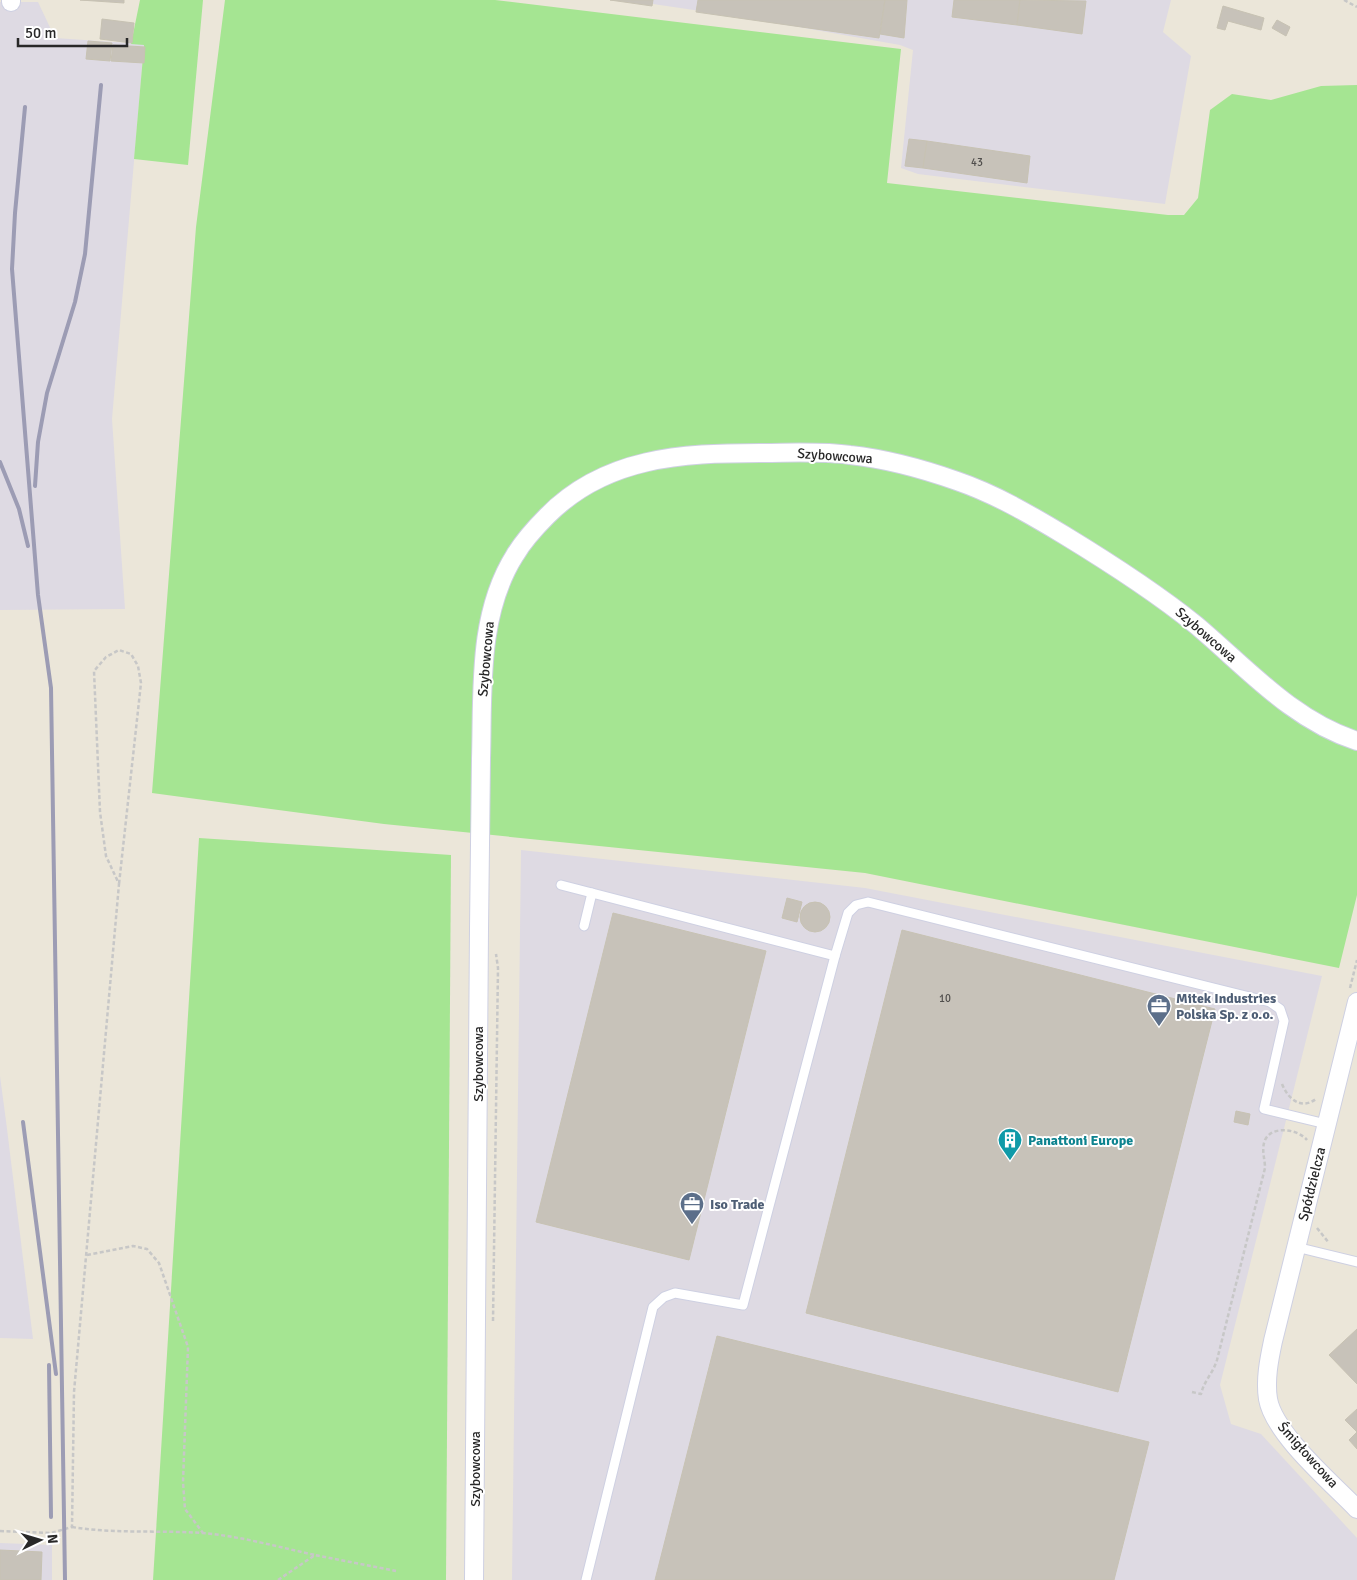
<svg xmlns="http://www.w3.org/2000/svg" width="1357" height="1580" viewBox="0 0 1357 1580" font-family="Signika,sans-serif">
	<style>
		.industrial { fill: #dedae3 }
		.green { fill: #a5e592 }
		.building { fill: #c7c2b9; stroke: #c7c2b3 }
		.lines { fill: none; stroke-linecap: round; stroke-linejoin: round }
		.service-casing { stroke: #ced0e2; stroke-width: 11 }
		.minor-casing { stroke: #ced0e2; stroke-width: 20 }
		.path { stroke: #c7c7c7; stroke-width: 2.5; stroke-dasharray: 4 2.5; stroke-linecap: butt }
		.service { stroke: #fff; stroke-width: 9 }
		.minor { stroke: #fff; stroke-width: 18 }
		.rail { stroke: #9c9cb4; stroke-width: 4 }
		.labels { text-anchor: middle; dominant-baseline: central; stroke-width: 4; stroke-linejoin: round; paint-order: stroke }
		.number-label { font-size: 11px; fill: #504e4c }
		.street-label { font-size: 14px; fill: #282828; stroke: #fff }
		.service-label { font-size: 14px; font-weight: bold; fill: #4e5e75; stroke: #fff; text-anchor: start }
		.culture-label { font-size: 14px; font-weight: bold; fill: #0d838f; stroke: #fff; text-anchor: start }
	</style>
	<rect width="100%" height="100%" fill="#ebe6d9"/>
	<!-- industrial -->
	<g class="industrial">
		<path d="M626,0h545l-8,32 28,24 -26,148 -247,-30 -17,-6 12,-118 -13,-5 -152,-27z"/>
		<path d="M0,2h38l17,36 89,6 -32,375 13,190 -125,1z"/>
		<path d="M521,850l344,38 457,88 -102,409 11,39 30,10 96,104v42h-845z"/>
		<path d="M0,1076l6,45 27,218 -33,-1z"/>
		<path d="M0,1543l52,2v35h-52z"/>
	</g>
	<!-- green -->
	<g class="green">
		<path d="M140,0h63l-15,165 -54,-6 10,-114 -13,-1z"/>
		<path d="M225,0h270l406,49 -14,134 281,32h16l14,-17 12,-88 22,-16 39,6 50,-14 36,-1v810l-18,73 -474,-95 -481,-49 -232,-31 44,-566z"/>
		<path d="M199,838l252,17 -5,725h-293z"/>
	</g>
	<!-- building -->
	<g class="building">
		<path d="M80,0h44v3z"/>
		<path d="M610,0h43l-1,6z"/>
		<path d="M698,0h187l-6,38 -183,-26z"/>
		<path d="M885,0h22l-3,38 -24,-4z"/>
		<path d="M954,0h66l-3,25 -65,-8z"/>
		<path d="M1020,0l66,1 -4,33 -65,-9z"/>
		<path d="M1223,6l41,12 -3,12 -33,-9 -3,9 -8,-2z"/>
		<path d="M102,19l32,4 -2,20 -32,-4z"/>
		<path d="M1277,20l13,7 -4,9 -14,-8z"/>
		<path d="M88,41l24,2 -2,18 -24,-2z"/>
		<path d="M113,45l32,2 -1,16 -33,-2z"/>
		<path d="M909,139l18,2 -4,27 -18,-2z"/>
		<path d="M927,141l103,15 -3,27 -104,-15z"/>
		<path d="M787,898l15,4 -5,20 -15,-4z"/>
		<circle cx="815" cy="917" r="15"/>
		<path d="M613,913l153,38 -77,309 -153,-38z"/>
		<path d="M902,930l313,79 -97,383 -312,-79z"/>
		<path d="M1236,1111l14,3 -2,11 -14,-3z"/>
		<path d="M1357,1329v55l-28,-29z"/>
		<path d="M717,1336l432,106 -35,138h-459z"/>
		<path d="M1357,1409v40l-8,-9 8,-8 -12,-12z"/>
		<path d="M0,1550l42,2 -1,28h-41z"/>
	</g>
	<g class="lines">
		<defs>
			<g id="service">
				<path d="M561,885l31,8"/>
				<path d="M584,926l8,-33 243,63"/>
				<path d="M1296,1247l61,15"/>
				<path d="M586,1580l67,-273 11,-10 11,-4 68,12 92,-349 13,-43 8,-8 12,-3 402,100 10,7 4,12 -20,88 62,15"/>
			</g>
			<g id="minor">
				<path d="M11,2v-2"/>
				<path d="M1357,1002l-84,339c-4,19 -8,39 -5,58 6,35 64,84 89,110"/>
				<path d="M474,1580c2,-217 3,-434 5,-651 1,-56 1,-113 2,-170 2,-68 -4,-144 34,-204 9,-15 20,-27 32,-39 58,-59 135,-63 213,-63 30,0 61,-2 90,2 37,4 73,14 107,26 38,13 72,33 107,54 46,28 90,56 132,90 51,43 96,95 161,116"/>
			</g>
		</defs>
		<!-- service casing -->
		<use href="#service" class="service-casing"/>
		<!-- minor casing -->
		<use href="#minor" class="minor-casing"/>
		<!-- path -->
		<g class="path">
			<path d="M1344,0l13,7"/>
			<path d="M1350,988l7,-28"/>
			<path d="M1282,1084c6,15 19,26 34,15"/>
			<path d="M1317,1228l12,15"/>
			<path d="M87,1255l46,-9 14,3 12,14 29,84 -5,135 2,27 18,24"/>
			<path d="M493,1321l5,-353 -2,-14"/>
			<path d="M1192,1392l9,2c3,-13 12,-21 16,-34l48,-192c0,-10 -4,-18 0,-28 7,-15 33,-11 42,0"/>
			<path d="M72,1527c43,7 87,3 130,6 38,3 76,14 113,22"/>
			<path d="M0,1531l51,2 21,-6 2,-135 45,-508 -13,-28 -6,-44 -6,-141 12,-14 13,-7 12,4 7,12 3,17 -22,201"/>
			<path d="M278,1580l37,-25 81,16"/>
		</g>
		<!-- service -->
		<use href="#service" class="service"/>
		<!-- minor -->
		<use href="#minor" class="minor"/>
		<!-- rail -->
		<g class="rail">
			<path d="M25,107l-10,106 -3,56 26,326 13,93 14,892"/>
			<path d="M0,462l19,47 9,37"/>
			<path d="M35,486l3,-44 9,-49 28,-91 10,-48 16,-169"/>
			<path d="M23,1122l33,252"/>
			<path d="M49,1365l2,152"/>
		</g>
	</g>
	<!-- icons -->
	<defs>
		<symbol id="office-pin" viewBox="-11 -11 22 30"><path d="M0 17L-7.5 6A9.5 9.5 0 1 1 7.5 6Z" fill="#5c6f8a" stroke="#fff"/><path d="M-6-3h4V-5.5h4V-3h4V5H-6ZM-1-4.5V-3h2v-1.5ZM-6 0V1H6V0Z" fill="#fff"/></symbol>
		<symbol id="building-pin" viewBox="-11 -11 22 30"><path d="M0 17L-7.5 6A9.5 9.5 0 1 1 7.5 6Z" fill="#0f9aa8" stroke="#fff"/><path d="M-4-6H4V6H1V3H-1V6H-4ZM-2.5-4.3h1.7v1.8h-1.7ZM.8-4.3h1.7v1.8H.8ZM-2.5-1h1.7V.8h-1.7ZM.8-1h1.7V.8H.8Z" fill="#fff"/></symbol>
	</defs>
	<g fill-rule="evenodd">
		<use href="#office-pin" x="1145" y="992" width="28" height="38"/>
		<use href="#building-pin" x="996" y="1126" width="28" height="38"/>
		<use href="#office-pin" x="678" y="1190" width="28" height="38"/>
	</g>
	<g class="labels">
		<!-- number labels -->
		<g class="number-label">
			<text x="977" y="162">43</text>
			<text x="945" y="998">10</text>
		</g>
		<!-- street labels -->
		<g class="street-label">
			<text transform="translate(835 456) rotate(4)">Szybowcowa</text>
			<text transform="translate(1206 635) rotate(41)">Szybowcowa</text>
			<text transform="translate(486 659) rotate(-85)">Szybowcowa</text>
			<text transform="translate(478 1064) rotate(-90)">Szybowcowa</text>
			<text transform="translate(1312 1184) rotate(-76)">Spółdzielcza</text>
			<text transform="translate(1308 1455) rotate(48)">Śmigłowcowa</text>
			<text transform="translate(475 1469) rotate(-90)">Szybowcowa</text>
		</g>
		<!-- service labels -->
		<g class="service-label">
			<text x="1176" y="998">Mitek Industries<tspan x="1176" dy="16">Polska Sp. z o.o.</tspan></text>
			<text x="710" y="1204">Iso Trade</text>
		</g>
		<!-- culture labels -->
		<g class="culture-label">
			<text x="1028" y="1140">Panattoni Europe</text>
		</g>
	</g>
	<!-- north arrow -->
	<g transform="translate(40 1540) rotate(85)" stroke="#ffffff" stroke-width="4" paint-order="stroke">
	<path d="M0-4L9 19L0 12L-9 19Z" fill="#282828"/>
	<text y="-8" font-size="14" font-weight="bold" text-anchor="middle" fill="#282828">N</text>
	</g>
	<!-- scale -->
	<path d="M18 38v8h109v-8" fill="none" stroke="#282828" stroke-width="2.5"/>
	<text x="25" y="38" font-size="15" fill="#282828" stroke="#ffffff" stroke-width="4" paint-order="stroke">50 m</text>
</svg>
